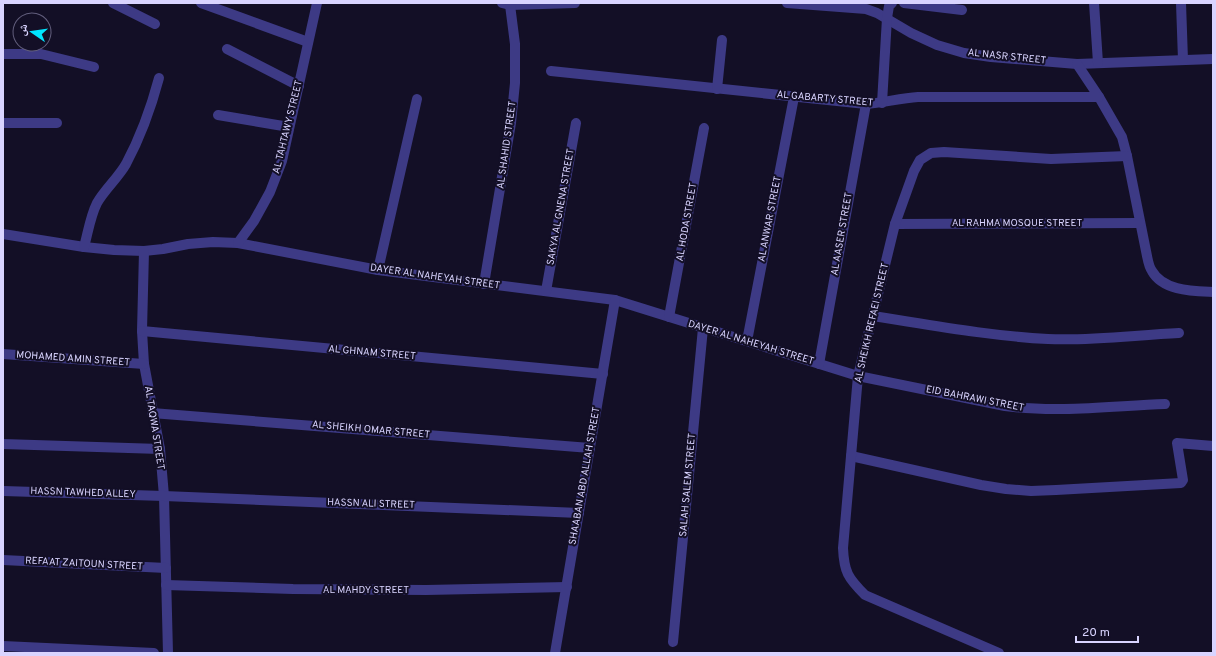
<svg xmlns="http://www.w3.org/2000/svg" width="1216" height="656" viewBox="0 0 1216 656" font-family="Overpass,'Noto Naskh Arabic',sans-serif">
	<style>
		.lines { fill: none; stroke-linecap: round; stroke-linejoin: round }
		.street { stroke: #3d3a85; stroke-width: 10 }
		.labels { text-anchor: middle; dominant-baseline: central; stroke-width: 4; stroke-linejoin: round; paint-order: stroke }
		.street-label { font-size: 10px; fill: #d9d4ff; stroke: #130f26 }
	</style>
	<rect width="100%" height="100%" fill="#130f26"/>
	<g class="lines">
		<!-- street -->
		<g class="street">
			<path d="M113,3l42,21"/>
			<path d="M201,3l107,39"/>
			<path d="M502,3l8,2 65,-2"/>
			<path d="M787,3l79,6 11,4 34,20 26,12 27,8 27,4 86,7 136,-5"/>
			<path d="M904,3l58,7"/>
			<path d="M1094,3l4,60"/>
			<path d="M1181,3l2,57"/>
			<path d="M227,49l72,37"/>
			<path d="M3,54h38l53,13"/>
			<path d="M1077,64l22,33 23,40 5,19 20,100c1,5 2,11 5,15 11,20 41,20 61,21"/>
			<path d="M551,71l315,33c17,-1 34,-6 52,-7h181"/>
			<path d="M717,89l5,-49"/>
			<path d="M882,103l5,-85 2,-12 3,-3"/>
			<path d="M218,115l71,12"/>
			<path d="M3,123h54"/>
			<path d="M895,224l245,-1"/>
			<path d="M3,234l81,13 30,3 30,1 19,-2 25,-5 25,-2 25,1 140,27 237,30 243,76 147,30c53,7 107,0 160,-2"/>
			<path d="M238,243l16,-22 16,-29 12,-31 35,-158"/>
			<path d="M84,247c4,-14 6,-30 13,-44 8,-14 21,-25 29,-39 15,-28 25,-56 33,-86"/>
			<path d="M144,251l-2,80 2,33 16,85 4,47 4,157"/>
			<path d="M378,270l39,-171"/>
			<path d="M484,284l27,-161 4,-40v-39l-5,-39"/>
			<path d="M546,291l30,-168"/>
			<path d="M873,316c58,9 116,20 175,23 43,2 87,-4 131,-6"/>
			<path d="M669,317l35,-189"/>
			<path d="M142,331l461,43"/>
			<path d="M747,341l47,-244"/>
			<path d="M3,354l141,10"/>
			<path d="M819,364l47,-260"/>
			<path d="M152,413l438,35"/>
			<path d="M3,444l157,5"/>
			<path d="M851,456l130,29 25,4 25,2 25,-1 125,-7 2,-3 -6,-37 36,3"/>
			<path d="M3,491l161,5 415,17"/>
			<path d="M3,560l163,8"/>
			<path d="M166,585l127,4 133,1 141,-3"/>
			<path d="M673,642l30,-314"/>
			<path d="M3,646l151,7"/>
			<path d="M555,653l60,-353"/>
			<path d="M999,653l-134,-58c-17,-17 -21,-23 -22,-47l15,-172 37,-152 19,-53 6,-11 11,-7 13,-1 107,7 76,-3"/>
		</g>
	</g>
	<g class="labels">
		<!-- street labels -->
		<g class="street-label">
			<text transform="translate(1007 57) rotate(6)">AL NASR STREET</text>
			<text transform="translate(825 99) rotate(5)">AL GABARTY STREET</text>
			<text transform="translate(288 127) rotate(-76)">AL TAHTAWY STREET</text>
			<text transform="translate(507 145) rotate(-82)">AL SHAHID STREET</text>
			<text transform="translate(561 207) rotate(-80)">SAKYA AL GNENA STREET</text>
			<text transform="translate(770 219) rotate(-79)">AL ANWAR STREET</text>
			<text transform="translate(687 222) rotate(-80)">AL HODA STREET</text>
			<text x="1017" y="223">AL RAHMA MOSQUE STREET</text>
			<text transform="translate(842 234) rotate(-80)">AL AASER STREET</text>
			<text transform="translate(435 277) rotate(8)">DAYER AL NAHEYAH STREET</text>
			<text transform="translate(872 323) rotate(-77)">AL SHEIKH REFAEI STREET</text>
			<text transform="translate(751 343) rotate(17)">DAYER AL NAHEYAH STREET</text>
			<text transform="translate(372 353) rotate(5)">AL GHNAM STREET</text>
			<text transform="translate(73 359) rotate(4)">MOHAMED AMIN STREET</text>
			<text transform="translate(975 399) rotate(11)">EID BAHRAWI STREET</text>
			<text transform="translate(154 428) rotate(81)">AL TAQWA STREET</text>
			<text transform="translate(371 430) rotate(5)">AL SHEIKH OMAR STREET</text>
			<text transform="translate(585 476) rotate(-80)">SHAABAN ABD ALLAH STREET</text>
			<text transform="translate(688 485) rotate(-85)">SALAH SALEM STREET</text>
			<text transform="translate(83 493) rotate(2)">HASSN TAWHED ALLEY</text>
			<text transform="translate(371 504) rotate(2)">HASSN ALI STREET</text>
			<text transform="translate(84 564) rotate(3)">REFAAT ZAITOUN STREET</text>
			<text x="366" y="590">AL MAHDY STREET</text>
		</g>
	</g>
	<!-- border -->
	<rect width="1216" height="656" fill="none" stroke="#d9d4ff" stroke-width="8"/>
	<!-- north arrow -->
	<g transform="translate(32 32) rotate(283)"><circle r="19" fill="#130f26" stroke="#625e7d"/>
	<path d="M0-3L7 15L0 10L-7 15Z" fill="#00e5ff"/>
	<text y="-6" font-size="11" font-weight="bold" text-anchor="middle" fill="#d9d4ff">ش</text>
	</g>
	<!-- scale -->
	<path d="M1076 636v6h62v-6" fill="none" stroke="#d9d4ff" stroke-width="2"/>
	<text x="1082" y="636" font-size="12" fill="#d9d4ff" stroke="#130f26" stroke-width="3" paint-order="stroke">20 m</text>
</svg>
